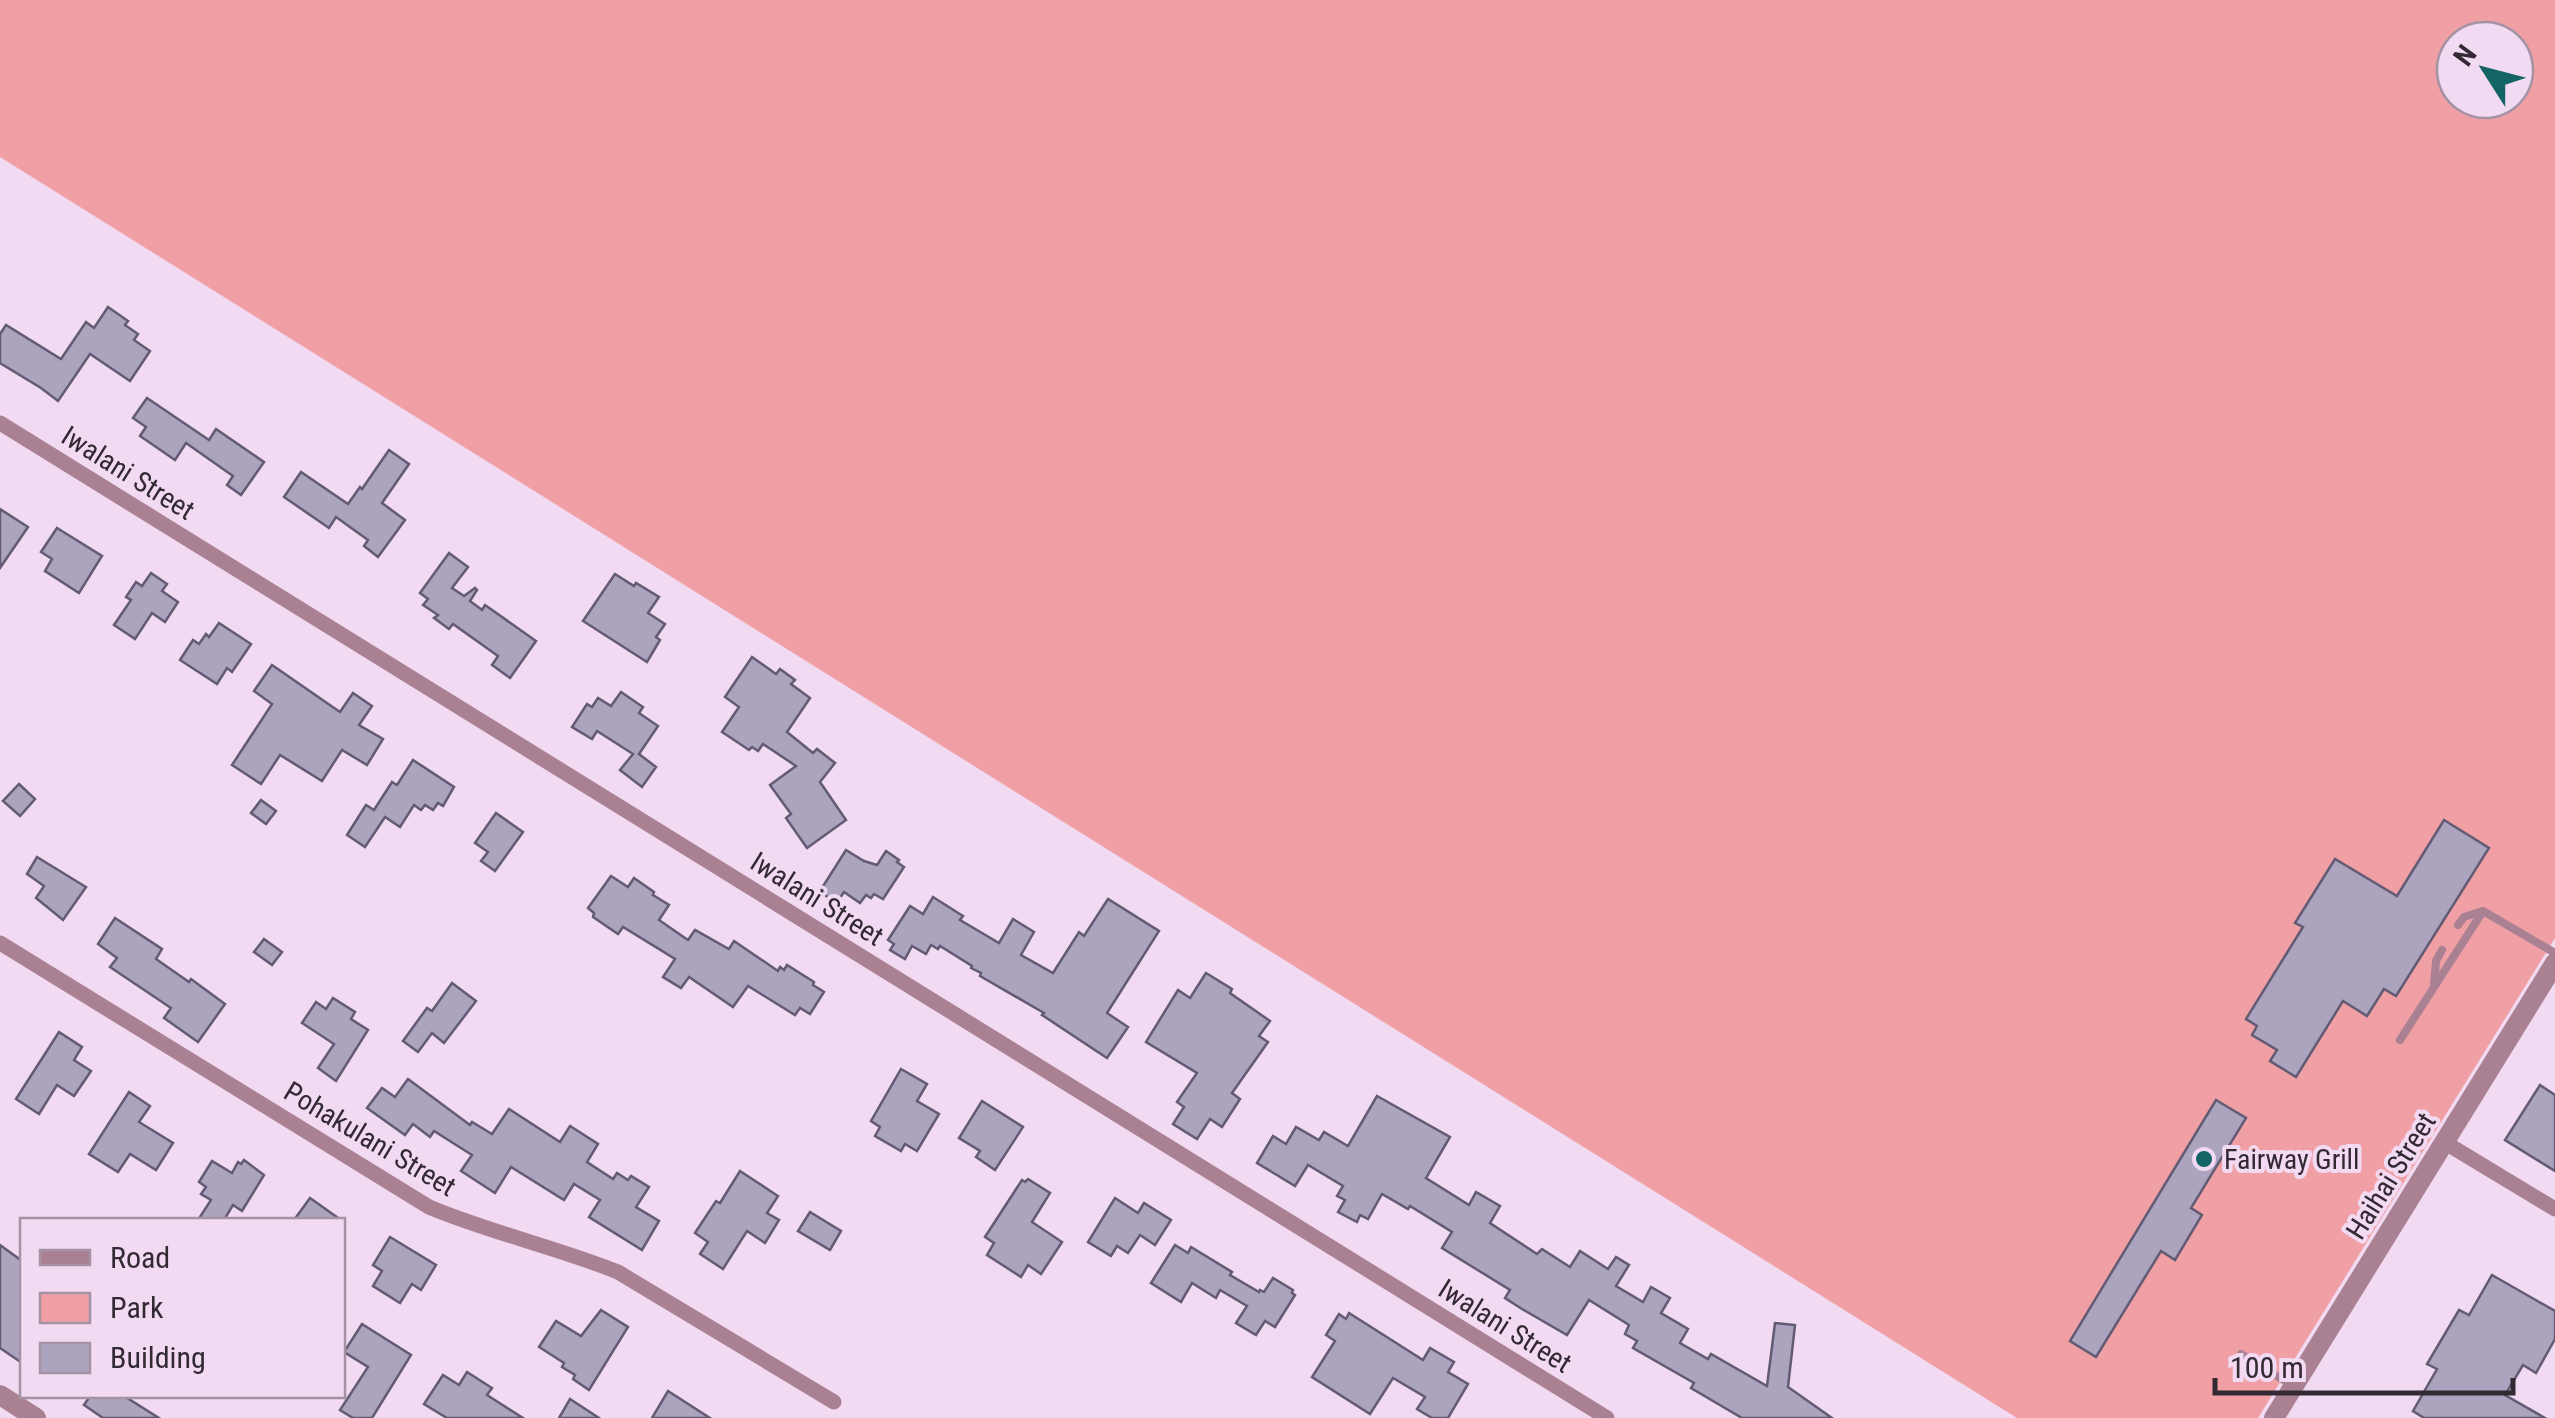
<svg xmlns="http://www.w3.org/2000/svg" width="2555" height="1418" viewBox="0 0 2555 1418" font-family="'Roboto Condensed',sans-serif">
	<style>
		.green { fill: #f0a0a5; fill-rule: evenodd }
		.building { fill: #aca4bf; stroke: #625b73; stroke-width: 2.5 }
		.lines { fill: none; stroke-linecap: round; stroke-linejoin: round }
		.service { stroke: #aa8093; stroke-width: 8 }
		.minor { stroke: #aa8093; stroke-width: 15 }
		.tertiary { stroke: #aa8093; stroke-width: 20 }
		.poi-dot { fill: #146466; stroke: #f1daf2; stroke-width: 4 }
		.labels { text-anchor: middle; dominant-baseline: central; stroke-width: 8; stroke-linejoin: round; paint-order: stroke }
		.street-label { font-size: 28px; fill: #322932; stroke: #f1daf2 }
		.poi-label { font-size: 28px; fill: #322932; stroke: #f1daf2; text-anchor: start }
	</style>
	<rect width="100%" height="100%" fill="#f1daf2"/>
	<!-- green -->
	<path class="green" d="M0,0h2555v938l-297,480h-241l-2017,-1261zM2455,40h60v60h-60z"/>
	<!-- building -->
	<g class="building">
		<path d="M108,307l20,14 -3,4 13,9 -4,6 16,11 -20,30 -40,-27 -32,47 -17,-13 -41,-25v-29l6,-9 55,34 25,-37 8,6z"/>
		<path d="M147,398l62,42 7,-11 48,33 -23,33 -14,-10 6,-9 -47,-33 -11,17 -35,-24 6,-9 -13,-9z"/>
		<path d="M389,450l20,14 -27,39 23,17 -27,37 -14,-11 4,-6 -32,-23 -7,11 -45,-31 17,-25 47,32 12,-17 2,2z"/>
		<path d="M0,509l28,18 -28,41z"/>
		<path d="M57,528l45,28 -23,37 -34,-22 7,-12 -11,-7z"/>
		<path d="M449,553l19,14 -16,21 12,8 11,-8 2,2 -7,11 12,9 3,-5 51,36 -26,37 -18,-13 6,-9 -45,-32 -4,5 -15,-11 4,-3 -15,-10 5,-6 -8,-6z"/>
		<path d="M151,573l16,11 -5,7 16,11 -13,20 -13,-9 -17,26 -21,-14 17,-25 -5,-3 10,-15 6,4z"/>
		<path d="M615,574l19,12 2,-3 23,14 -11,16 17,11 -9,13 4,3 -13,22 -64,-41z"/>
		<path d="M219,623l32,21 -19,28 -5,-4 -10,16 -37,-24 13,-20 6,4 7,-10 3,3z"/>
		<path d="M752,657l24,17 4,-5 15,11 -4,4 19,14 -23,34 26,21 4,-4 18,14 -15,19 26,38 -39,28 -21,-30 5,-4 -21,-29 26,-19 -33,-22 -5,7 -6,-4 -3,3 -27,-18 17,-25 -14,-10z"/>
		<path d="M272,665l68,47 13,-19 19,13 -13,19 24,14 -16,26 -25,-15 -20,31 -42,-26 -19,29 -29,-19 40,-61 -18,-13z"/>
		<path d="M621,692l22,15 -4,6 19,13 -19,28 17,13 -14,20 -22,-17 13,-16 -36,-23 -5,8 -20,-12 15,-23 5,3 6,-9 13,8z"/>
		<path d="M413,760l41,27 -11,19 -5,-3 -5,7 -8,-5 -4,5 -7,-5 -14,22 -15,-10 -20,30 -18,-12 19,-30 8,5 18,-28 5,3z"/>
		<path d="M19,784l16,15 -15,17 -17,-15z"/>
		<path d="M261,800l15,11 -10,13 -15,-11z"/>
		<path d="M496,813l27,19 -28,39 -14,-10 7,-9 -13,-9z"/>
		<path d="M2444,820l45,28 -93,148 -12,-7 -17,27 -24,-15 -47,76 -26,-16 7,-11 -25,-15 5,-9 -11,-7 57,-92 -8,-4 40,-64 62,37z"/>
		<path d="M846,850l18,11 13,4 9,-14 13,9 -2,2 7,5 -21,32 -9,-5 -3,4 -5,-3 -6,8 -16,-11 -8,12 -16,-13z"/>
		<path d="M37,857l49,30 -23,33 -27,-22 8,-12 -17,-12z"/>
		<path d="M611,876l17,11 6,-9 20,14 -1,3 16,10 -10,15 29,20 7,-10 34,19 5,-8 44,30 2,-4 4,3 3,-5 27,17 -1,3 11,7 -14,22 -10,-6 -5,7 -47,-29 -15,21 -44,-30 -8,11 -18,-11 12,-18 -52,-32 -5,7 -25,-17 1,-4 -6,-5z"/>
		<path d="M933,897l30,19 -3,4 39,23 14,-24 21,13 -13,23 32,18 26,-41 5,4 24,-37 51,32 -52,82 21,14 -21,31 -65,-43 2,-2 -64,-37 1,-3 -10,-5 1,-2 -32,-20 -2,3 -7,-4 -5,9 -14,-8 -7,13 -15,-9 4,-6 -6,-4 22,-34 13,8z"/>
		<path d="M115,918l47,31 -6,10 33,23 2,-3 34,25 -27,38 -34,-24 7,-10 -61,-41 7,-9 -19,-14z"/>
		<path d="M264,939l18,13 -10,13 -18,-13z"/>
		<path d="M1206,973l26,16 -2,4 40,28 -11,15 9,6 -36,51 8,6 -18,28 -12,-8 -13,20 -24,-15 11,-17 -7,-5 20,-29 -51,-31 32,-52 12,8z"/>
		<path d="M452,983l24,18 -32,42 -12,-10 -14,19 -15,-11 24,-33 5,3z"/>
		<path d="M333,998l22,14 -4,7 17,11 -32,51 -18,-13 16,-24 -32,-21 14,-21 10,7z"/>
		<path d="M59,1032l23,15 -8,13 17,11 -17,25 -17,-11 -18,29 -23,-15z"/>
		<path d="M901,1069l26,15 -10,17 22,13 -22,37 -12,-7 -4,7 -26,-15 5,-9 -9,-6z"/>
		<path d="M408,1079l62,46 2,-3 20,12 17,-25 51,33 10,-16 28,18 -11,18 26,17 4,-6 11,7 3,-4 18,11 -13,20 23,14 -17,29 -53,-33 11,-17 -26,-16 -10,16 -53,-33 -16,26 -34,-22 11,-16 -38,-24 -4,6 -17,-13 -8,11 -38,-27 15,-20 13,9z"/>
		<path d="M2540,1085l15,10v76l-50,-31z"/>
		<path d="M129,1092l21,14 -11,16 34,21 -17,27 -26,-16 -12,18 -29,-18z"/>
		<path d="M1377,1096l73,41 -24,41 43,27 7,-13 24,14 -10,17 47,31 5,-5 28,18 10,-16 28,18 8,-12 13,8 -13,21 27,16 8,-15 19,11 -9,15 27,16 -8,14 28,16 3,-5 56,32 8,-63 20,2 -7,62 44,31h-90l-51,-30 3,-5 -61,-35 4,-7 -12,-7 4,-9 -40,-25 -22,35 -45,-26 -17,-11 5,-8 -68,-42 10,-16 -42,-26 -2,3 -26,-15 -14,25 -8,-4 -3,7 -19,-10 7,-12 -8,-4 6,-10 -35,-21 -13,21 -38,-23 16,-27 13,8 10,-17 23,13 5,-8 24,14z"/>
		<path d="M2216,1100l30,18 -55,90 11,7 -27,45 -14,-9 -65,106 -26,-16z"/>
		<path d="M982,1101l41,26 -28,43 -19,-13 4,-6 -21,-13z"/>
		<path d="M244,1160l20,15 -22,36 -9,-6 -9,15h-26l13,-20 -10,-6 5,-7 -7,-5 13,-21 20,12 6,-11 3,2z"/>
		<path d="M740,1171l38,25 -11,17 12,7 -14,23 -18,-12 -24,38 -23,-15 8,-12 -13,-9 21,-32 4,2z"/>
		<path d="M1028,1179l22,14 -18,29 30,20 -21,32 -13,-9 -7,12 -34,-22 7,-12 -9,-6 37,-57 3,2z"/>
		<path d="M310,1198l31,22h-47z"/>
		<path d="M1115,1198l23,15 6,-10 27,17 -16,25 -15,-10 -12,18 -11,-7 -6,10 -23,-14z"/>
		<path d="M810,1212l31,19 -11,19 -32,-19z"/>
		<path d="M390,1237l46,28 -15,25 -9,-6 -12,19 -27,-17 9,-15 -9,-6z"/>
		<path d="M0,1245l22,16v102l-22,-15z"/>
		<path d="M1175,1245l13,8 3,-6 41,25 -2,3 29,17 1,-2 4,2 9,-14 20,12 -1,3 3,2 -20,32 -10,-6 -9,14 -20,-12 11,-17 -27,-16 -4,8 -24,-15 -11,19 -30,-19z"/>
		<path d="M2492,1275l63,36v28l-19,34 -13,-8 -18,30 40,23h-121l-11,-7 24,-42 -10,-5 32,-54 10,5z"/>
		<path d="M601,1310l27,17 -39,63 -16,-11 2,-4 -13,-8 2,-4 -25,-16 17,-26 25,15z"/>
		<path d="M1349,1313l74,47 7,-12 24,14 -6,10 20,12 -20,34h-16l-15,-9 8,-12 -32,-19 -23,36 -58,-37 23,-36 -9,-6 13,-21 7,5z"/>
		<path d="M362,1324l49,31 -39,63h-19l-13,-8 28,-43 -24,-15z"/>
		<path d="M467,1372l25,16 -5,7 36,23h-76l-23,-14 19,-29 16,10z"/>
		<path d="M668,1391l42,27h-58z"/>
		<path d="M90,1396h34l35,22h-56l-19,-13z"/>
		<path d="M570,1399l29,19h-40z"/>
	</g>
	<g class="lines">
		<!-- service -->
		<g class="service">
			<path d="M2458,925l6,-8 19,-6 72,42"/>
			<path d="M2434,984l2,-23 6,-11"/>
			<path d="M2400,1040l83,-129"/>
			<path d="M2241,1354l52,32"/>
		</g>
		<!-- minor -->
		<g class="minor">
			<path d="M0,423l1607,995"/>
			<path d="M0,943l429,264c62,26 127,40 189,65l216,130"/>
			<path d="M2444,1142l111,67"/>
		</g>
		<!-- tertiary -->
		<g class="tertiary">
			<path d="M0,1395l36,23"/>
			<path d="M2274,1418l281,-455"/>
		</g>
	</g>
	<!-- markers -->
	<circle class="poi-dot" cx="2204" cy="1159" r="10"/>
	<g class="labels">
		<!-- street labels -->
		<g class="street-label">
			<text transform="translate(128 473) rotate(32)">Iwalani Street</text>
			<text transform="translate(817 899) rotate(32)">Iwalani Street</text>
			<text transform="translate(370 1139) rotate(31)">Pohakulani Street</text>
			<text transform="translate(2391 1176) rotate(-58)">Haihai Street</text>
			<text transform="translate(1505 1326) rotate(32)">Iwalani Street</text>
		</g>
		<!-- poi labels -->
		<g class="poi-label">
			<text x="2224" y="1159">Fairway Grill</text>
		</g>
	</g>
	<!-- legend -->
	<rect x="20" y="1218" width="325" height="180" fill="#f1daf2" stroke="#a593a5" stroke-width="2.5"/>
	<rect x="40" y="1250" width="50" height="15" fill="#aa8093" stroke="#a593a5" stroke-width="2.5"/>
	<text x="110" y="1268" font-size="30" fill="#322932">Road</text>
	<rect x="40" y="1293" width="50" height="30" fill="#f0a0a5" stroke="#a593a5" stroke-width="2.5"/>
	<text x="110" y="1318" font-size="30" fill="#322932">Park</text>
	<rect x="40" y="1343" width="50" height="30" fill="#aca4bf" stroke="#a593a5" stroke-width="2.5"/>
	<text x="110" y="1368" font-size="30" fill="#322932">Building</text>
	<!-- north arrow -->
	<g transform="translate(2485 70) rotate(306)"><circle r="48" fill="#f1daf2" stroke="#a593a5" stroke-width="2.5"/>
	<path d="M0-8L18 38L0 25L-18 38Z" fill="#146466"/>
	<text y="-15" font-size="28" font-weight="bold" text-anchor="middle" fill="#322932">N</text>
	</g>
	<!-- scale -->
	<path d="M2215 1378v15h298v-15" fill="none" stroke="#322932" stroke-width="5"/>
	<text x="2230" y="1378" font-size="30" fill="#322932" stroke="#f1daf2" stroke-width="8" paint-order="stroke">100 m</text>
</svg>
